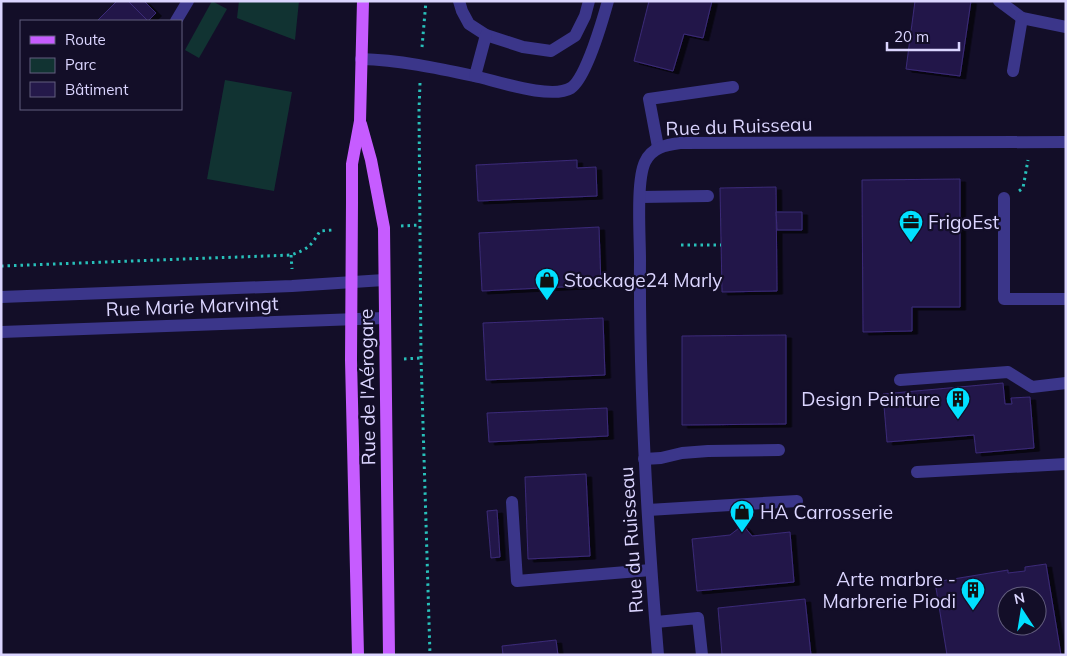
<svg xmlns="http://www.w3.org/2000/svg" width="1067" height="656" viewBox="0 0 1067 656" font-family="Mulish,sans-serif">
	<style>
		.green { fill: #113332 }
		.building { fill: #24194a; stroke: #3b2a78; fill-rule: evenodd; filter: url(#shadow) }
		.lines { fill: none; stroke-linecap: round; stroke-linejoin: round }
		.path { stroke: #28c0ba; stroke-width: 3; stroke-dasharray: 2.5 4; stroke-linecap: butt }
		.minor { stroke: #3b368a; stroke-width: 12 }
		.major { stroke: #c65cff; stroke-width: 12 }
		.labels { text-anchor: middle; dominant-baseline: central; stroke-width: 4.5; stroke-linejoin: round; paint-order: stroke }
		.street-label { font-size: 19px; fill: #dbd5ff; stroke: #130e28 }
		.poi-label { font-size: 19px; fill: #dbd5ff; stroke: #130e28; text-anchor: start }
	</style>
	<defs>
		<filter id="shadow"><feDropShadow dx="5.5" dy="3" stdDeviation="0" flood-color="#0009"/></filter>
	</defs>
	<rect width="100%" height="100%" fill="#130e28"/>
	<!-- green -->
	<g class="green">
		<path d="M212,1l15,8 -28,49 -14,-8z"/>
		<path d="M239,1h60l-4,39 -58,-22z"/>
		<path d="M225,80l67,12 -18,99 -67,-12z"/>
	</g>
	<!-- building -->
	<g class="building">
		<path d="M117,1h11l20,20h-51z"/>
		<path d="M128,1h16l12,12 -8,8z"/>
		<path d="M649,1h63l-9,37 -19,-4 -11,37 -39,-10z"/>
		<path d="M915,1h56l-11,75 -54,-7z"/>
		<path d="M577,160v8l19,-1 1,29 -119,5 -2,-36z"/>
		<path d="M960,179v128h-48v24l-49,1 -1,-152z"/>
		<path d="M776,187l1,104 -55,1 -2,-104z"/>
		<path d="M776,212h26v18h-25z"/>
		<path d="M599,227l2,58 -119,6 -3,-58z"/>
		<path d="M603,318l2,57 -119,5 -3,-57z"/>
		<path d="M786,335v89l-104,1v-89z"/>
		<path d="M1003,383l2,21h7l-1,-6 19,-1 4,51 -58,5 -2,-18 -87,7 -4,-48z"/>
		<path d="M607,408l1,28 -119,6 -2,-29z"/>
		<path d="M586,474l4,82 -62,3 -3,-82z"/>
		<path d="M497,510l3,47 -9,1 -4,-47z"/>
		<path d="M743,525l9,11 38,-4 4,50 -97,9 -5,-52 38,-4z"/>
		<path d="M1046,564l15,91h-114l-12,-73 73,-12v3l17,-2v-4zM1007,596h30v30h-30z"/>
		<path d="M805,599l6,56h-89l-4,-47z"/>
		<path d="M556,640l2,15h-55l-1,-9z"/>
	</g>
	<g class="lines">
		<!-- path -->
		<g class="path">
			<path d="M422,47l4,-46"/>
			<path d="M420,83l-1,27 2,248 9,297"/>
			<path d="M1019,191l4,-3 5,-28"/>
			<path d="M401,226l19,-1"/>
			<path d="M681,245h40"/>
			<path d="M291,255l1,14"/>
			<path d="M1,266l290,-11c17,-6 20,-9 29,-24l13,-1"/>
			<path d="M404,359l17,-1"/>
		</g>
		<!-- minor -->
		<g class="minor">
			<path d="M459,1l3,10 7,13 17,11 37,12 28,4 24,-15 10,-20 4,-15"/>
			<path d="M999,1l23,17"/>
			<path d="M176,21l12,-20"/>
			<path d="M361,59c38,1 76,9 113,17 23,5 77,24 97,12 15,-10 32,-69 37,-87"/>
			<path d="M1013,71l9,-53 44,9"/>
			<path d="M475,76l11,-41"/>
			<path d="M658,147l-9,-48 84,-12"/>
			<path d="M640,197l68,-1"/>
			<path d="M1004,198v101h62"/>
			<path d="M1,297l291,-11 92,-6"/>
			<path d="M1,332l384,-14"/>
			<path d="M900,380l108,-8 24,15 34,-4"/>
			<path d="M644,459l17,-1 21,-5 26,-2 71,-1"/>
			<path d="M917,472l149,-8"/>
			<path d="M512,502l5,79 134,-11"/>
			<path d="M648,510l149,-9"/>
			<path d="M656,622l42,-4 4,37"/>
			<path d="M658,655c-11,-132 -19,-263 -18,-395 0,-24 -4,-79 5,-98 7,-15 21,-17 35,-19l386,-1"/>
		</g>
		<!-- major -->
		<g class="major">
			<path d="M361,124l10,36 13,68 5,427"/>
			<path d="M358,655l-7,-295 1,-158v-38l8,-43 3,-120"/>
		</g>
	</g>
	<!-- icons -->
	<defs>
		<symbol id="office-pin" viewBox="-11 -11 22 30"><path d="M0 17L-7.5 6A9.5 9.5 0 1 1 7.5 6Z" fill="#01e0ff" stroke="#130e28"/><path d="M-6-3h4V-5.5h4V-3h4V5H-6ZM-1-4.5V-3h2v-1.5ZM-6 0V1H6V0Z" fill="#111"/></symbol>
		<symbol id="shop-pin" viewBox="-11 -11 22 30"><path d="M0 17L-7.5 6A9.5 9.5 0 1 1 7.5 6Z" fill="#01e0ff" stroke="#130e28"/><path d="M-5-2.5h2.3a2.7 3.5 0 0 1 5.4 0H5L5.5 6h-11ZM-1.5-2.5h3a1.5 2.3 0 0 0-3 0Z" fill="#111"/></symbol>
		<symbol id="building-pin" viewBox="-11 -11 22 30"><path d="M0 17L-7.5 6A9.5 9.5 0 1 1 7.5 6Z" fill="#01e0ff" stroke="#130e28"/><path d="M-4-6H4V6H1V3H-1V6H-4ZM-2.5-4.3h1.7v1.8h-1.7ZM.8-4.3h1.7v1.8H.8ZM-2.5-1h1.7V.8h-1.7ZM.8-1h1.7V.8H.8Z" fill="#111"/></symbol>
	</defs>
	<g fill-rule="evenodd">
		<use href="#office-pin" x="897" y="208" width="28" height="38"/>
		<use href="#shop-pin" x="533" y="266" width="28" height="38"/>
		<use href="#building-pin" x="944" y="385" width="28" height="38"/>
		<use href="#shop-pin" x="728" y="498" width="28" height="38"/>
		<use href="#building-pin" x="959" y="576" width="28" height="38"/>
	</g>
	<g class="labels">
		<!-- street labels -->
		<g class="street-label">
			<text transform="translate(739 126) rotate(-2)">Rue du Ruisseau</text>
			<text transform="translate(192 306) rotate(-2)">Rue Marie Marvingt</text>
			<text transform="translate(367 387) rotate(-91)">Rue de l'Aérogare</text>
			<text transform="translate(631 540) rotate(-94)">Rue du Ruisseau</text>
		</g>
		<!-- poi labels -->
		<g class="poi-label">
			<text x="928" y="222">FrigoEst</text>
			<text x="564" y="280">Stockage24 Marly</text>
			<text x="940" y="399" text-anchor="end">Design Peinture</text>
			<text x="760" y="512">HA Carrosserie</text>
			<text x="956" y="579" text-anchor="end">Arte marbre -<tspan x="956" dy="22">Marbrerie Piodi</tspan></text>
		</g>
	</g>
	<!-- border -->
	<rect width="1067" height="656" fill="none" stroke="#dbd5ff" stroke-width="5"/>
	<!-- legend -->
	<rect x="20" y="20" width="162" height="90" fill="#130e28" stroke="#635e7e"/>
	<rect x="30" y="36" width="25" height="8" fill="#c65cff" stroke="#635e7e"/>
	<text x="65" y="45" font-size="15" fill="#dbd5ff">Route</text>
	<rect x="30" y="58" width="25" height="15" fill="#113332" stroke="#635e7e"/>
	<text x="65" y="70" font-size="15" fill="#dbd5ff">Parc</text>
	<rect x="30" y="82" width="25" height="15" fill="#24194a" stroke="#635e7e"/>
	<text x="65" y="95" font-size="15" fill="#dbd5ff">Bâtiment</text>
	<!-- north arrow -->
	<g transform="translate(1022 611) rotate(348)"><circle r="24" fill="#130e28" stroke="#635e7e"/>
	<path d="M0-4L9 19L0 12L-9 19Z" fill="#01e0ff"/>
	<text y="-8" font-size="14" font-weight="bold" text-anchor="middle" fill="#dbd5ff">N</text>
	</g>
	<!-- scale -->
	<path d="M887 42v8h72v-8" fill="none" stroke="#dbd5ff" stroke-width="2.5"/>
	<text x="894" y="42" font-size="15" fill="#dbd5ff" stroke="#130e28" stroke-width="4" paint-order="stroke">20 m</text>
</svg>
